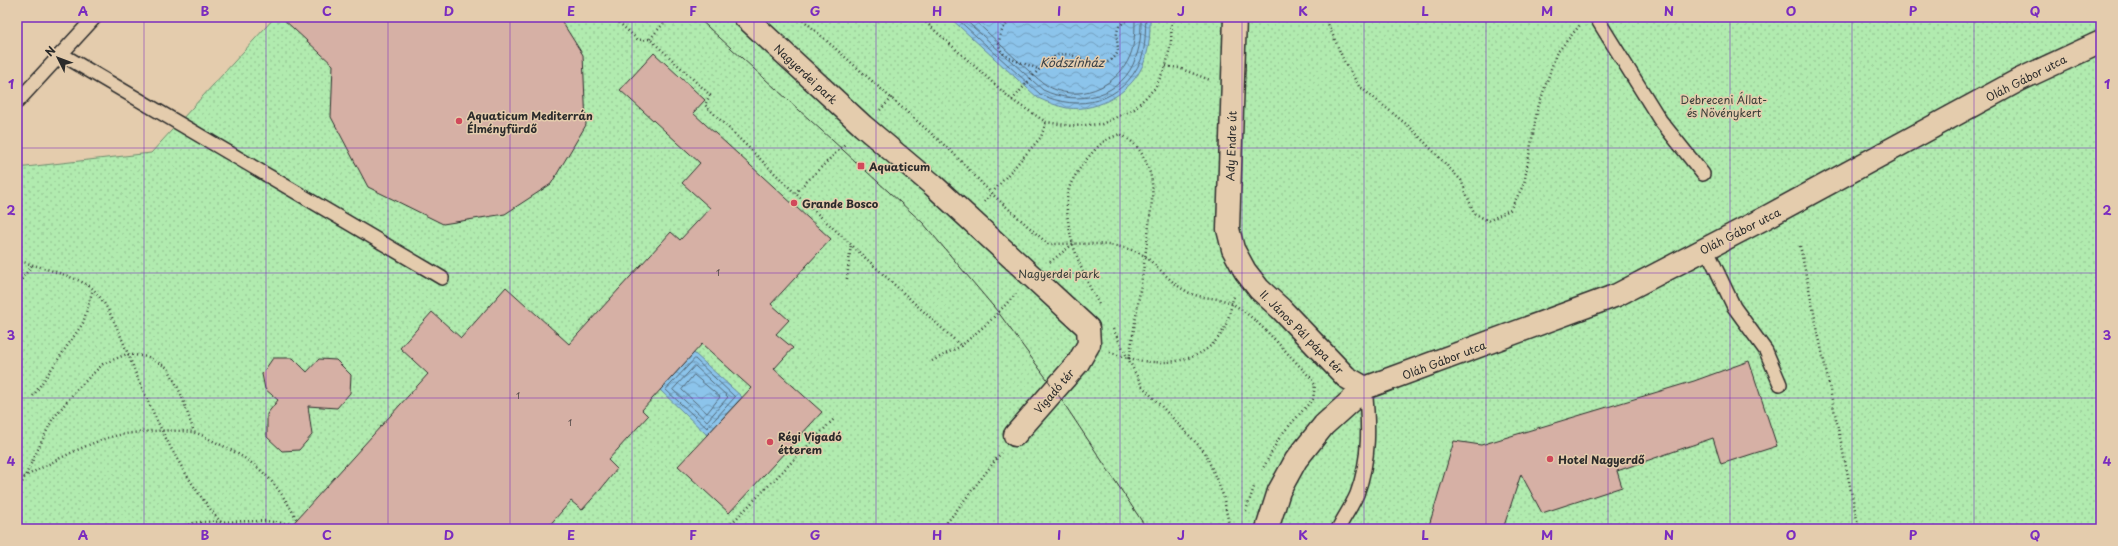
<svg xmlns="http://www.w3.org/2000/svg" width="2118" height="546" viewBox="0 0 2118 546" font-family="'Playpen Sans',sans-serif">
	<style>
		.green { fill: url(#green-dots); stroke: #6e8b6d }
		.water { fill: url(#water-waves); stroke: #65879e }
		.lines { fill: none; stroke-linecap: round; stroke-linejoin: round }
		.shore { stroke: #526878; stroke-width: 1 }
		.building { fill: #d6b0a5; stroke: #2b2b2b }
		.lane-casing { stroke: #2b2b2b; stroke-width: 16 }
		.street-casing { stroke: #2b2b2b; stroke-width: 25 }
		.path { stroke: #2b2b2b; stroke-width: 2.5; stroke-dasharray: 1 3; stroke-linecap: butt }
		.lane { stroke: #e4ccad; stroke-width: 13 }
		.street { stroke: #e4ccad; stroke-width: 22 }
		.tram { stroke: #2b2b2b; stroke-width: 1 }
		.grid { fill: none; stroke: #7b2cbf; stroke-width: 1; stroke-opacity: 0.55 }
		.poi-dot { fill: #d1495b; stroke: #e4ccad; stroke-width: 1.5 }
		.labels { text-anchor: middle; dominant-baseline: central; stroke-width: 3; stroke-linejoin: round; paint-order: stroke }
		.number-label { font-size: 9px; fill: #564c4a }
		.street-label { font-size: 11px; fill: #2b2b2b; stroke: #e4ccad }
		.park-label { font-size: 11px; fill: #383e38; stroke: #e4ccad }
		.poi-label { font-size: 11px; font-weight: bold; fill: #2b2b2b; stroke: #e4ccad; text-anchor: start }
		.water-label { font-size: 12px; font-style: italic; fill: #3a4248; stroke: #e4ccad }
		.neatline { fill: none; stroke: #7b2cbf; stroke-width: 1.5 }
		.grid-label { font-size: 13px; text-anchor: middle; font-weight: bold; fill: #7b2cbf }
	</style>
	<defs>
		<pattern id="green-dots" width="8" height="8" patternUnits="userSpaceOnUse"><rect width="8" height="8" fill="#b1ebaf"/><path d="M2 2h.1M6 6h.1" fill="none" stroke="#98ca97" stroke-width="1.8" stroke-linecap="round"/></pattern>
		<pattern id="water-waves" width="16" height="10" patternUnits="userSpaceOnUse"><rect width="16" height="10" fill="#8cc4eb"/><path d="M0 5q4-4 8 0t8 0" fill="none" stroke="#739fbf"/></pattern>
	</defs>
	<rect width="100%" height="100%" fill="#e4ccad"/>
	<filter id="ink" filterUnits="userSpaceOnUse"><feTurbulence type="fractalNoise" baseFrequency=".025" numOctaves="2"/><feDisplacementMap in="SourceGraphic" scale="8" xChannelSelector="R" yChannelSelector="G"/><feConvolveMatrix kernelMatrix="1 2 1 2 8 2 1 2 1" color-interpolation-filters="sRGB"/></filter>
	<g filter="url(#ink)">
		<!-- green -->
		<path class="green" d="M275,17h1826v512h-2084v-361l134,-15z"/>
		<!-- water -->
		<g class="water">
			<path d="M949,17h201c0,14 0,29 -5,43 -11,31 -45,52 -78,48 -10,-2 -20,-6 -29,-10z"/>
			<path d="M694,353l48,44 -35,38 -47,-45z"/>
		</g>
		<g class="lines">
			<!-- shore -->
			<g class="shore">
				<path d="M955,17l85,77c39,19 83,8 101,-34 5,-13 4,-29 5,-43"/>
				<path d="M962,17l81,73c35,17 80,7 93,-33 5,-13 5,-27 5,-40"/>
				<path d="M971,17c16,15 31,29 47,44 9,8 18,17 28,24 30,19 71,3 84,-29 5,-12 5,-26 5,-39"/>
				<path d="M695,359l40,38 -28,31 -41,-38z"/>
				<path d="M695,366l33,31 -21,24 -34,-31z"/>
				<path d="M694,375l26,22 -13,16 -25,-23z"/>
			</g>
		</g>
		<!-- building -->
		<g class="building">
			<path d="M281,17h278l24,38 3,70 -35,59 -46,30 -62,10 -75,-37 -37,-70 2,-52z"/>
			<path d="M654,53l51,47 -12,13 138,126 -60,65 18,16 -13,14 17,14 -19,21 48,43 -93,101 -51,-47 73,-78 -49,-44 -60,66 6,6 -40,44 9,9 -16,20 -19,21 -11,-9 -25,28h-258l140,-155 -28,-26 32,-36 29,26 45,-51 63,57 102,-112 9,8 30,-32 -28,-25 18,-20 -80,-73z"/>
			<path d="M273,358h20l14,14 12,-13 17,1 15,15 -1,18 -13,15 -29,-2 4,29 -13,15 -17,1 -15,-14v-23l11,-14 -13,-11 -3,-15z"/>
			<path d="M1749,361l28,85 -56,18 -8,-26 -96,33 5,16 -80,26 -21,-39 -18,55h-75l26,-88 27,4 213,-64z"/>
		</g>
		<g class="lines">
			<defs>
				<g id="lane">
					<path d="M1596,17l64,103 43,54"/>
					<path d="M61,54l381,224"/>
					<path d="M17,102l78,-85"/>
					<path d="M1706,248l28,59 32,44 14,33"/>
					<path d="M1338,529c6,-12 14,-23 19,-35 13,-35 12,-70 8,-106"/>
				</g>
				<g id="street">
					<path d="M745,17l118,109 70,59 155,143 1,16 -11,19 -63,72"/>
					<path d="M1235,17l-7,212 5,20 12,22 14,18 22,20 65,68 19,11"/>
					<path d="M1267,529l12,-38 17,-31 28,-35 41,-37 252,-93 146,-76 256,-139 82,-38"/>
				</g>
			</defs>
			<!-- lane casing -->
			<use href="#lane" class="lane-casing"/>
			<!-- street casing -->
			<use href="#street" class="street-casing"/>
			<!-- path -->
			<g class="path">
				<path d="M613,17l25,23 12,-1 60,56 -5,10 90,88 166,153"/>
				<path d="M800,17l153,136 39,41 56,50c27,0 77,-4 99,14 15,12 26,28 45,36 12,5 29,3 41,10 28,17 54,50 77,73l5,8 -2,14 -32,36 -19,35"/>
				<path d="M920,17l92,83 34,22 26,4 30,-2 32,-15 21,-21 11,-22 5,-24 1,-25"/>
				<path d="M1010,17c-3,7 -9,13 -10,20 -7,24 26,24 39,33"/>
				<path d="M1325,17l19,44 15,25 52,42 50,52 13,33 14,8 22,-11 14,-26 13,-73 19,-57 24,-29"/>
				<path d="M650,39l19,-22"/>
				<path d="M1166,66l13,2 31,12"/>
				<path d="M1012,100c11,-11 33,-42 47,-45 19,-5 32,18 52,5 14,-9 1,-21 8,-33 3,-4 8,-7 12,-10"/>
				<path d="M880,110l12,-12"/>
				<path d="M795,193l51,-50"/>
				<path d="M984,202l57,-65 5,-15"/>
				<path d="M1800,246l59,283"/>
				<path d="M17,260c18,6 63,17 76,29 19,18 35,67 46,92 23,53 49,105 88,148"/>
				<path d="M1050,262l23,-18"/>
				<path d="M847,279l4,-35"/>
				<path d="M17,286l15,-21"/>
				<path d="M1099,304c-17,-29 -37,-77 -31,-112 3,-15 25,-43 38,-52 4,-2 9,-4 14,-6 17,9 24,20 30,39 5,16 1,35 -1,52 -5,45 -13,90 -20,135"/>
				<path d="M1113,329l29,57 63,66 18,43 7,34"/>
				<path d="M1110,352c36,15 92,18 114,-23 5,-10 7,-23 10,-33"/>
				<path d="M932,361l29,-15 28,-24 27,-28"/>
				<path d="M33,396l50,-73 10,-34"/>
				<path d="M24,477c27,-14 66,-36 95,-42 23,-4 50,-6 73,-3 8,1 18,8 25,11 40,19 59,37 80,77"/>
				<path d="M17,493l35,-73 25,-31 26,-25 24,-10 21,3 20,11 13,26 13,38"/>
				<path d="M1246,511l8,-24"/>
				<path d="M173,529l25,-7 67,-1 27,3"/>
				<path d="M726,529l108,-110"/>
				<path d="M942,529l59,-76"/>
			</g>
			<!-- lane -->
			<use href="#lane" class="lane"/>
			<!-- street -->
			<use href="#street" class="street"/>
			<!-- tram -->
			<path class="tram" d="M697,17l226,206 75,89 57,78 92,139"/>
		</g>
	</g>
	<!-- grid -->
	<path class="grid" d="M144,17v512M266,17v512M388,17v512M510,17v512M632,17v512M754,17v512M876,17v512M998,17v512M1120,17v512M1242,17v512M1364,17v512M1486,17v512M1608,17v512M1730,17v512M1852,17v512M1974,17v512M17,148h2084M17,273h2084M17,398h2084"/>
	<!-- markers -->
	<g class="poi-dot">
		<circle cx="459" cy="121" r="4"/>
		<rect x="857" y="162" width="8" height="8" rx="2"/>
		<circle cx="794" cy="203" r="4"/>
		<circle cx="770" cy="442" r="4"/>
		<circle cx="1550" cy="459" r="4"/>
	</g>
	<g class="labels">
		<!-- number labels -->
		<g class="number-label">
			<text x="718" y="272">1</text>
			<text x="518" y="395">1</text>
			<text x="570" y="422">1</text>
		</g>
		<!-- street labels -->
		<g class="street-label">
			<text transform="translate(806 74) rotate(43)">Nagyerdei park</text>
			<text transform="translate(2026 78) rotate(-27)">Oláh Gábor utca</text>
			<text transform="translate(1231 146) rotate(-88)">Ady Endre út</text>
			<text transform="translate(1740 231) rotate(-27)">Oláh Gábor utca</text>
			<text transform="translate(1302 332) rotate(45)">II. János Pál pápa tér</text>
			<text transform="translate(1444 360) rotate(-21)">Oláh Gábor utca</text>
			<text transform="translate(1054 391) rotate(-49)">Vigadó tér</text>
		</g>
		<!-- park labels -->
		<g class="park-label">
			<text x="1724" y="99">Debreceni Állat-<tspan x="1724" dy="13">és Növénykert</tspan></text>
			<text x="1059" y="273">Nagyerdei park</text>
		</g>
		<!-- poi labels -->
		<g class="poi-label">
			<text x="467" y="115">Aquaticum Mediterrán<tspan x="467" dy="13">Élményfürdő</tspan></text>
			<text x="869" y="166">Aquaticum</text>
			<text x="802" y="203">Grande Bosco</text>
			<text x="778" y="436">Régi Vigadó<tspan x="778" dy="13">étterem</tspan></text>
			<text x="1558" y="459">Hotel Nagyerdő</text>
		</g>
		<!-- water labels -->
		<g class="water-label">
			<text x="1072" y="62">Ködszínház</text>
		</g>
	</g>
	<!-- margin -->
	<rect width="2118" height="546" fill="none" stroke="#e4ccad" stroke-width="44"/>
	<!-- north arrow -->
	<g transform="translate(58 58) rotate(312)" stroke="#e4ccad" stroke-width="3" paint-order="stroke">
	<path d="M0-3L7 15L0 10L-7 15Z" fill="#2b2b2b"/>
	<text y="-6" font-size="11" font-weight="bold" text-anchor="middle" fill="#2b2b2b">N</text>
	</g>
	<rect x="22" y="22" width="2074" height="502" class="neatline"/>
	<g class="grid-label">
		<text x="83" y="16">A</text>
		<text x="205" y="16">B</text>
		<text x="327" y="16">C</text>
		<text x="449" y="16">D</text>
		<text x="571" y="16">E</text>
		<text x="693" y="16">F</text>
		<text x="815" y="16">G</text>
		<text x="937" y="16">H</text>
		<text x="1059" y="16">I</text>
		<text x="1181" y="16">J</text>
		<text x="1303" y="16">K</text>
		<text x="1425" y="16">L</text>
		<text x="1547" y="16">M</text>
		<text x="1669" y="16">N</text>
		<text x="1791" y="16">O</text>
		<text x="1913" y="16">P</text>
		<text x="2035" y="16">Q</text>
		<text x="11" y="89">1</text>
		<text x="2107" y="89">1</text>
		<text x="11" y="215">2</text>
		<text x="2107" y="215">2</text>
		<text x="11" y="340">3</text>
		<text x="2107" y="340">3</text>
		<text x="11" y="466">4</text>
		<text x="2107" y="466">4</text>
		<text x="83" y="540">A</text>
		<text x="205" y="540">B</text>
		<text x="327" y="540">C</text>
		<text x="449" y="540">D</text>
		<text x="571" y="540">E</text>
		<text x="693" y="540">F</text>
		<text x="815" y="540">G</text>
		<text x="937" y="540">H</text>
		<text x="1059" y="540">I</text>
		<text x="1181" y="540">J</text>
		<text x="1303" y="540">K</text>
		<text x="1425" y="540">L</text>
		<text x="1547" y="540">M</text>
		<text x="1669" y="540">N</text>
		<text x="1791" y="540">O</text>
		<text x="1913" y="540">P</text>
		<text x="2035" y="540">Q</text>
	</g>
</svg>
